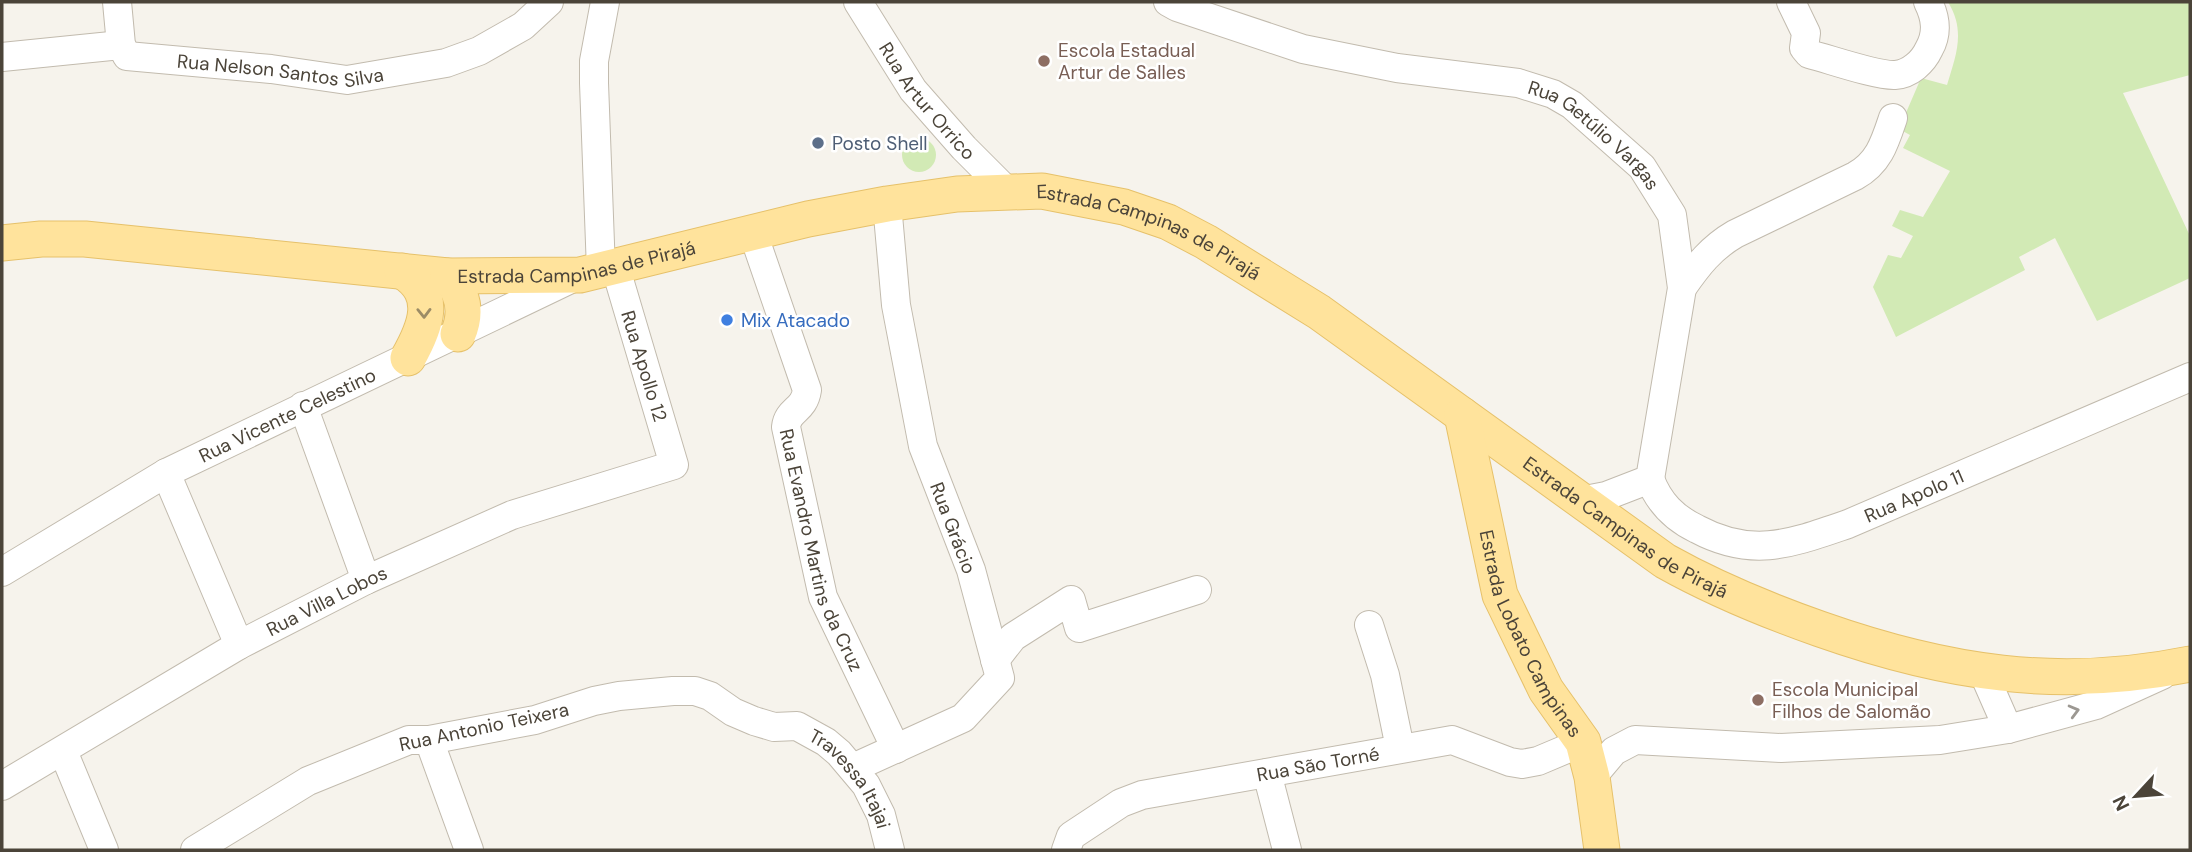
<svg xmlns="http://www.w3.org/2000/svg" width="2192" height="852" viewBox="0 0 2192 852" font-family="'DM Sans',sans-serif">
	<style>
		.green { fill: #d2eab5 }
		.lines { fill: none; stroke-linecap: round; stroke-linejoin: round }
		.minor-casing { stroke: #c2bbae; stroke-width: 30 }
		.major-casing { stroke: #e6c16a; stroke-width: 37 }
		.minor { stroke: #fff; stroke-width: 28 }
		.major { stroke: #ffe39c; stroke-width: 35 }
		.oneway { stroke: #9c8c66 }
		.oneway2 { stroke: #9c9892 }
		.education-dot { fill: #8d6e63; stroke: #fff; stroke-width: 2.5 }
		.service-dot { fill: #5c6f8a; stroke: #fff; stroke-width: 2.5 }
		.shop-dot { fill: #3f7fe0; stroke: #fff; stroke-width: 2.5 }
		.labels { text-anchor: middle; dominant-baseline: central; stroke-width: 5; stroke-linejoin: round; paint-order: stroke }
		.education-label { font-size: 19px; fill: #785e54; stroke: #fff; text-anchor: start }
		.street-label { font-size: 19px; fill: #4b4439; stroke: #fff }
		.service-label { font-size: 19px; fill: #4e5e75; stroke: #fff; text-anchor: start }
		.shop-label { font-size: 19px; fill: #366cbe; stroke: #fff; text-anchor: start }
	</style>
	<rect width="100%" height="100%" fill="#f6f3ec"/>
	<!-- green -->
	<g class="green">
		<path d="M1948,2h242v73l-67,18 67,143v42l-93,43 -42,-83 -36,19 6,13 -129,67 -23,-50 15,-32 13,3 12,-22 -21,-10 8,-16 23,7 27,-46 -47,-23 7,-13 -11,-6 22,-51 26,7c9,-30 19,-54 1,-83z"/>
		<circle cx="919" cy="155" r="17"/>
	</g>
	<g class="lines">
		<defs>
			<g id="minor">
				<path id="s1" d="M117,2l4,43 6,11 144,13 76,11 99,-17 33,-12 44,-25 26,-24"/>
				<path id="s2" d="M858,2l55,88 51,58 43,43"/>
				<path id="s3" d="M1168,2l9,5 126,42 94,19 121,15 35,11 19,11 70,62 30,48 10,73 -32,191 -44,17 -26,5"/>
				<path d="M1791,2l15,31 -2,15 5,6c20,5 68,22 86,21 15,-1 28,-13 34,-26 9,-16 7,-31 -1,-47"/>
				<path d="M2,57l119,-12"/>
				<path id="s4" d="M753,233l54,157c-3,21 -19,19 -21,37l37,170 73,152"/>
				<path d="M601,270l-7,-187v-22l11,-59"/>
				<path d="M1682,288c16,-23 29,-40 53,-54l120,-58c24,-13 30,-34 38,-58"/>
				<path d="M303,406l63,174"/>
				<path d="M166,473l73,172"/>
				<path id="s5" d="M1650,479c9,24 24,39 47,50 56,30 95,14 151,-5l342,-147"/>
				<path id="s6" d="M2,572l164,-99 411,-197"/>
				<path d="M1369,625l16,50 15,73"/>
				<path d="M995,660l18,-23 58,-37 8,28 118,-38"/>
				<path d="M1983,672l25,57"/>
				<path d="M429,740l40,110"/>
				<path d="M63,751l41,99"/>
				<path d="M853,768l110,-50 37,-40 -29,-108 -48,-124 -27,-141 -9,-101"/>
				<path d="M1267,773l20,77"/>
				<path d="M1592,777l22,-26 21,-11 146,8 159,-8 68,-11 88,-24 66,-30"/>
				<path id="s7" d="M2,786l237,-141 127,-65 146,-65 162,-50 -59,-199"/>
				<path id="s8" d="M195,850l113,-69 101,-41h20l106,-20 59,-19 25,-5 54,-5h22l15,5 23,16 21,9 20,6 23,-1 29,16 13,11 27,32 15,30 9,35"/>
				<path id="s9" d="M1066,850l5,-14 50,-33 21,-8 310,-55 58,22 12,2 16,-3 45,-19"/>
			</g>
			<g id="major">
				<path id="s10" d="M2,243l39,-4h44l363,37 132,-1 228,-56 79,-15 70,-10 85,-3 82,16 44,15 38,20 113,70 346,249c50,28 101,49 155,68 125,44 238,62 370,35"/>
				<path d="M402,271c38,23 23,57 6,87"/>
				<path d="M448,276c16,17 19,38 10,58"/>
				<path id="s11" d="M1462,415l38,180 46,95 37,52 9,35 10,73"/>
			</g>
		</defs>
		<!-- minor casing -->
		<use href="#minor" class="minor-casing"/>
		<!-- major casing -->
		<use href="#major" class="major-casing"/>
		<!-- minor -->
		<use href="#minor" class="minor"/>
		<!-- major -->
		<use href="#major" class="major"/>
	</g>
	<!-- one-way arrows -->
	<defs><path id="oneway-chevron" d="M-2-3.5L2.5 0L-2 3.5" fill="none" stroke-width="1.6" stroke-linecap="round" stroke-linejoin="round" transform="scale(1.75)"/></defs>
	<use class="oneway" href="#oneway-chevron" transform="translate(424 313) rotate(89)"/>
	<use class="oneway2" href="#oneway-chevron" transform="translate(2074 711) rotate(-15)"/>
	<!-- markers -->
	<g class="education-dot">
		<circle cx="1044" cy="61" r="7"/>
		<circle cx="1758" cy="700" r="7"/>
	</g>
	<circle class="service-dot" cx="818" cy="143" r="7"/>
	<circle class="shop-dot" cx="727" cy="320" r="7"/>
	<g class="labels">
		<!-- education labels -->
		<g class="education-label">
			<text x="1058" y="50">Escola Estadual<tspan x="1058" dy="22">Artur de Salles</tspan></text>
			<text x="1772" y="689">Escola Municipal<tspan x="1772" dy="22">Filhos de Salomão</tspan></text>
		</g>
		<!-- street labels -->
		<g class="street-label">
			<text stroke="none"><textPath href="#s1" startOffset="210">Rua Nelson Santos Silva</textPath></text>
			<text stroke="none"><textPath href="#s2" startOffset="121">Rua Artur Orrico</textPath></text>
			<text stroke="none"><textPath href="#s3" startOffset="455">Rua Getúlio Vargas</textPath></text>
			<text stroke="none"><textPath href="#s10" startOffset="1166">Estrada Campinas de Pirajá</textPath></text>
			<text stroke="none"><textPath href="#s10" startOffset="578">Estrada Campinas de Pirajá</textPath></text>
			<text transform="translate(644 366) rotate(73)">Rua Apollo 12</text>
			<text stroke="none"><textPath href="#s6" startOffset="326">Rua Vicente Celestino</textPath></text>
			<text stroke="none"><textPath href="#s5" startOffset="299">Rua Apolo 11</textPath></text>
			<text stroke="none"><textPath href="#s10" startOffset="1732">Estrada Campinas de Pirajá</textPath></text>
			<text transform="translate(953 528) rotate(69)">Rua Grácio</text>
			<text stroke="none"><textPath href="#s4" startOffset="338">Rua Evandro Martins da Cruz</textPath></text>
			<text stroke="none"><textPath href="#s7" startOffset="374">Rua Villa Lobos</textPath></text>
			<text stroke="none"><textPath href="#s11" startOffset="231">Estrada Lobato Campinas</textPath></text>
			<text transform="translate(484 727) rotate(-12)">Rua Antonio Teixera</text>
			<text stroke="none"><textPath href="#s9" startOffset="276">Rua São Torné</textPath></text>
			<text stroke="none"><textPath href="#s8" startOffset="721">Travessa Itajai</textPath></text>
		</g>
		<!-- service labels -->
		<g class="service-label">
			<text x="832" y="143">Posto Shell</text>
		</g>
		<!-- shop labels -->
		<g class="shop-label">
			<text x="741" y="320">Mix Atacado</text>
		</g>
	</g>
	<!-- border -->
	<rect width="2192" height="852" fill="none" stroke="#4b4439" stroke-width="7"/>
	<!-- north arrow -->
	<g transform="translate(2136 796) rotate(244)" stroke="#ffffff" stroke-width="5" paint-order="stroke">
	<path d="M0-5L12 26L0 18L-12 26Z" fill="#4b4439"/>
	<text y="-10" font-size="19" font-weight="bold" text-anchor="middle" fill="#4b4439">N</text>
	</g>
</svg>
